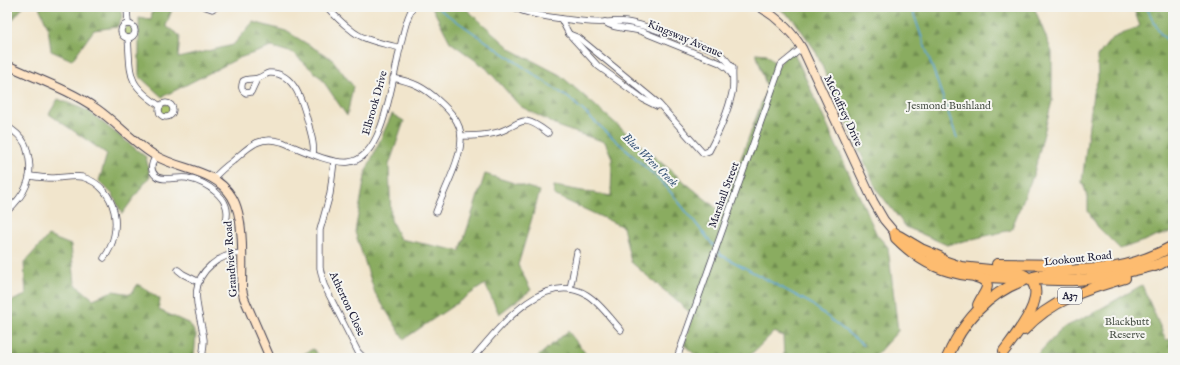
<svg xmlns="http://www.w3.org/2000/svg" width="1180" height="365" viewBox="0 0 1180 365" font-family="'IM FELL English',serif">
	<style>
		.grass { fill: url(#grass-tufts); stroke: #687454 }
		.forest { fill: url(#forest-firs); stroke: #56674e }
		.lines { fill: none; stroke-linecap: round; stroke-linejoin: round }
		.stream { stroke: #5da5d3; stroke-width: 1.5 }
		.street-casing { stroke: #413f51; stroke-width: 7 }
		.secondary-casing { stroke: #413f51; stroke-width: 10 }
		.highway-casing { stroke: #413f51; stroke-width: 12 }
		.street { stroke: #fff; stroke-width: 5.5 }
		.secondary { stroke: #fee4c5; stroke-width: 8 }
		.highway { stroke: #fdbc6f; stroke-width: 10 }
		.labels { text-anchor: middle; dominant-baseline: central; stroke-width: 4; stroke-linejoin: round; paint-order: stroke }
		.shield { fill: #f6f6f2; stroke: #626272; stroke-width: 1 }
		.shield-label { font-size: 10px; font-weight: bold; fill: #22223b }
		.street-label { font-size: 11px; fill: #22223b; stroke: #f6f6f2 }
		.park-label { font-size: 11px; fill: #4c544a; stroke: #f6f6f2 }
		.water-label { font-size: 12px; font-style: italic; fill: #3a5678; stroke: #f6f6f2 }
	</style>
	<defs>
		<pattern id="grass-tufts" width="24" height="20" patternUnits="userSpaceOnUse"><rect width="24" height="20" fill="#aec76d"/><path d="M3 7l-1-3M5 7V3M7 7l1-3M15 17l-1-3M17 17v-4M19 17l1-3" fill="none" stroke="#95ab5f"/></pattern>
		<pattern id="forest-firs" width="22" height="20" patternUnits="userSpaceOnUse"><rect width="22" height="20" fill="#8aac60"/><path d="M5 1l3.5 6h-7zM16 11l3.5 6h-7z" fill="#708c50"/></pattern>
	</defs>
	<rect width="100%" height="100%" fill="#f6f6f2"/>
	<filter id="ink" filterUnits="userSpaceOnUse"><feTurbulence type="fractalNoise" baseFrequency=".025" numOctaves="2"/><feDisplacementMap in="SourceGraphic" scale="8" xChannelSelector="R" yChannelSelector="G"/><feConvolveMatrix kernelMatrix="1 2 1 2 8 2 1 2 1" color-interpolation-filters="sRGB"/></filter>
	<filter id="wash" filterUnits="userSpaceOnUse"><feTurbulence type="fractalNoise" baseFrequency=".012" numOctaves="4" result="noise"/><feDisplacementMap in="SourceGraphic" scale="16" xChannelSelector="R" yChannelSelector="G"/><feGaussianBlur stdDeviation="0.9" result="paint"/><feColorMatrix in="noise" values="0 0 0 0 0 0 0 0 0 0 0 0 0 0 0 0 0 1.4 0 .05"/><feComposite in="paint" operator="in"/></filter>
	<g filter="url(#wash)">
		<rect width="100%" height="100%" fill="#f1e5cc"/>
		<!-- grass -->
		<g class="grass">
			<circle cx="128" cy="31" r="4.5"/>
			<circle cx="166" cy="110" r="5.5"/>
		</g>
		<!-- forest -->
		<g class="forest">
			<path d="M7,7h16l-12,15 -4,-2z"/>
			<path d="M39,7h81l2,10 -5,10 -23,3 -22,30 -21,-9 -3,-24z"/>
			<path d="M153,7h20l-7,19 14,10 -2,22 55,-13 20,-23 33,9 46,28 21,27 -6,30 -26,-38 -28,-25 -21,-6 -33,11 -77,39 -23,-21v-58l12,2z"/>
			<path d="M432,7h32l48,43 48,25 92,80 69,57 46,-124 -11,-35 11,1 11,13 13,-21 86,189 11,12 10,84 -25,27h-89l-1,-22 -9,-4 -27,26h-48l-15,-13 9,-30 -62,-53 -8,-35 -69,-32v-9l57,10 1,-38 -7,-16 -43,-14 -42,-22 -34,-38 -36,-26z"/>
			<path d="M777,7h257l18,45v49l-18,72 -23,57 -64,15 -41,-18 -29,-37 -62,-140 -21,-30z"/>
			<path d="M1133,7h40v224l-53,18 -22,-22 -10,-16v-14l-6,-15 11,-89 5,-14 -1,-22 14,-18 29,-13z"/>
			<path d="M58,99l30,12 58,46 4,19 -28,38 -9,-19 -14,-14 8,-27 -58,-40z"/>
			<path d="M392,114l12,7 -15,44 2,55 9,19 60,12 25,-77 55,17 -22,74 13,25 -32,24 -14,-30 -81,55 -29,-46 -20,-61 11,-61z"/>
			<path d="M48,236l23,9 4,39 18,15 20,-8 18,3 7,-10 22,15 -1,11 31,14 6,11 -2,23h-187v-55l19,-8 -2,-32z"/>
			<path d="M1142,285l24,55 7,-1v19h-139l29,-30 25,-12z"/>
			<path d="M568,331l21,27h-53z"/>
			<path d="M313,349l8,9h-25z"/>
		</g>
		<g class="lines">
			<!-- stream -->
			<g class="stream">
				<path d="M436,7l134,92 94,85 50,62"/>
				<path d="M916,7l-3,5 44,126"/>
				<path d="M1146,7l14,26 13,13"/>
				<path d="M718,251l3,4 89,48 53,42"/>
			</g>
		</g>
	</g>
	<g filter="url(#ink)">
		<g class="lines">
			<defs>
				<g id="street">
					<path d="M127,7l1,17"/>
					<path d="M206,7l6,2 4,-2"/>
					<path d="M327,7c7,8 15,16 23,22 13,12 33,14 50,19"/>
					<path d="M515,7c9,9 75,16 90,15 7,0 13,-1 21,0 21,3 41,12 61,19 9,3 20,6 29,10 7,4 12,11 17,17 -1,8 1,17 -1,25 -4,19 -14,41 -23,58l-6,2 -44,-49 -80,-66 -10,-4"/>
					<path d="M561,19l8,15 29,32 45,33 14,7"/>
					<path d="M605,22c8,7 27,6 38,10l77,31 8,6 4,6"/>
					<circle cx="128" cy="31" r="7"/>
					<path d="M128,38c3,38 -2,45 32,68"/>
					<path d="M393,78c20,4 31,9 46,23 10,9 22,21 22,36 1,21 -18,55 -25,75"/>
					<path d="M257,79l-6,13 -5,1c-5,-3 -5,-6 -3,-12 5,-3 10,-1 15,-3 4,-1 7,-4 11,-5 27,-2 35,34 40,53 2,9 6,19 4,27"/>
					<circle cx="166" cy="110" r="7"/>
					<path d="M7,126c7,5 14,10 18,18 2,4 3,10 4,15 4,22 -6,38 -22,52"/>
					<path d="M461,136c11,0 23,0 34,-3 27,-7 24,-23 53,0"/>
					<path d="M156,156c-4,6 -7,14 0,20 7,6 22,0 31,2 19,4 46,20 39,43"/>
					<path d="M334,161l-4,33 -10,36v38l4,17 34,67 6,6"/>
					<path d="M30,176c7,1 14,2 22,2 10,0 20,-3 30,-1 36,10 42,54 22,81"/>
					<path d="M214,178c6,-7 12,-12 19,-17 16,-14 26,-26 49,-19 18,7 48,22 67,20 44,-4 44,-123 64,-155"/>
					<path d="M178,270l5,4 16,8"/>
					<path d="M570,289l7,-37"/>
					<path d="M202,358c1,-6 2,-12 2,-18 -3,-27 -19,-53 7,-75 9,-8 18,-11 30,-12"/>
					<path d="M473,358c25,-29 70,-89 114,-63 13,8 23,23 34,35"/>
					<path d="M677,358l104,-293 21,-17"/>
				</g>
				<g id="secondary">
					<path d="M760,7c18,11 31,23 42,41l71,153 11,19 11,13"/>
					<path d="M7,65c30,14 63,25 90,44 20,14 38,35 59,47 26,15 59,13 76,41 13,21 10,67 10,92l2,9 26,60"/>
				</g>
				<g id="highway">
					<path d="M895,233l1,5c12,12 24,22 39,28 24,11 50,11 75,12 22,1 44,3 67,2 28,-2 56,-9 83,-16"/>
					<path d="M899,236l22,13 19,8"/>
					<path d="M932,257l29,10 58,6c39,13 -2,60 -15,78"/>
					<path d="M997,264l70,1"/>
					<path d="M1155,266l18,-8"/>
					<path d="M976,277c21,6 6,17 2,28"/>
					<path d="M1024,330c27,-30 63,-41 101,-52"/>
					<path d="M947,358c21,-49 58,-80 112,-86 19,-3 38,-2 57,-5 21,-4 39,-11 57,-21"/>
				</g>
			</defs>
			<!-- street casing -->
			<use href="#street" class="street-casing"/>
			<!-- secondary casing -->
			<use href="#secondary" class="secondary-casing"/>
			<!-- highway casing -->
			<use href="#highway" class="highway-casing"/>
			<!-- street -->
			<use href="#street" class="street"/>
			<!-- secondary -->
			<use href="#secondary" class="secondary"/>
			<!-- highway -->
			<use href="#highway" class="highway"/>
		</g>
	</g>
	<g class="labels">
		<!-- shield labels -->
		<rect class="shield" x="1058" y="288" width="24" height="16" rx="3"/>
		<g class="shield-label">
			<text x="1070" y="296">A37</text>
		</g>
		<!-- street labels -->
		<g class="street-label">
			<text transform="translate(685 39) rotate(23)">Kingsway Avenue</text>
			<text transform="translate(375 103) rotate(-74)">Elbrook Drive</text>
			<text transform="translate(843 111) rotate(65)">McCaffrey Drive</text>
			<text transform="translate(724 195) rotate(-70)">Marshall Street</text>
			<text transform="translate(231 259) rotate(-94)">Grandview Road</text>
			<text transform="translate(1078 259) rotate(-6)">Lookout Road</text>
			<text transform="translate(347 304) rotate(65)">Atherton Close</text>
		</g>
		<!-- park labels -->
		<g class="park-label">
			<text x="949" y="106">Jesmond Bushland</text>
			<text x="1127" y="322">Blackbutt<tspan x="1127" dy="13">Reserve</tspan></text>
		</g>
		<!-- water labels -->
		<g class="water-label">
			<text transform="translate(650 160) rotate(44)">Blue Wren Creek</text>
		</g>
	</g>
	<!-- margin -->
	<rect width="1180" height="365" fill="none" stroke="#f6f6f2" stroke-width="24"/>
</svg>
